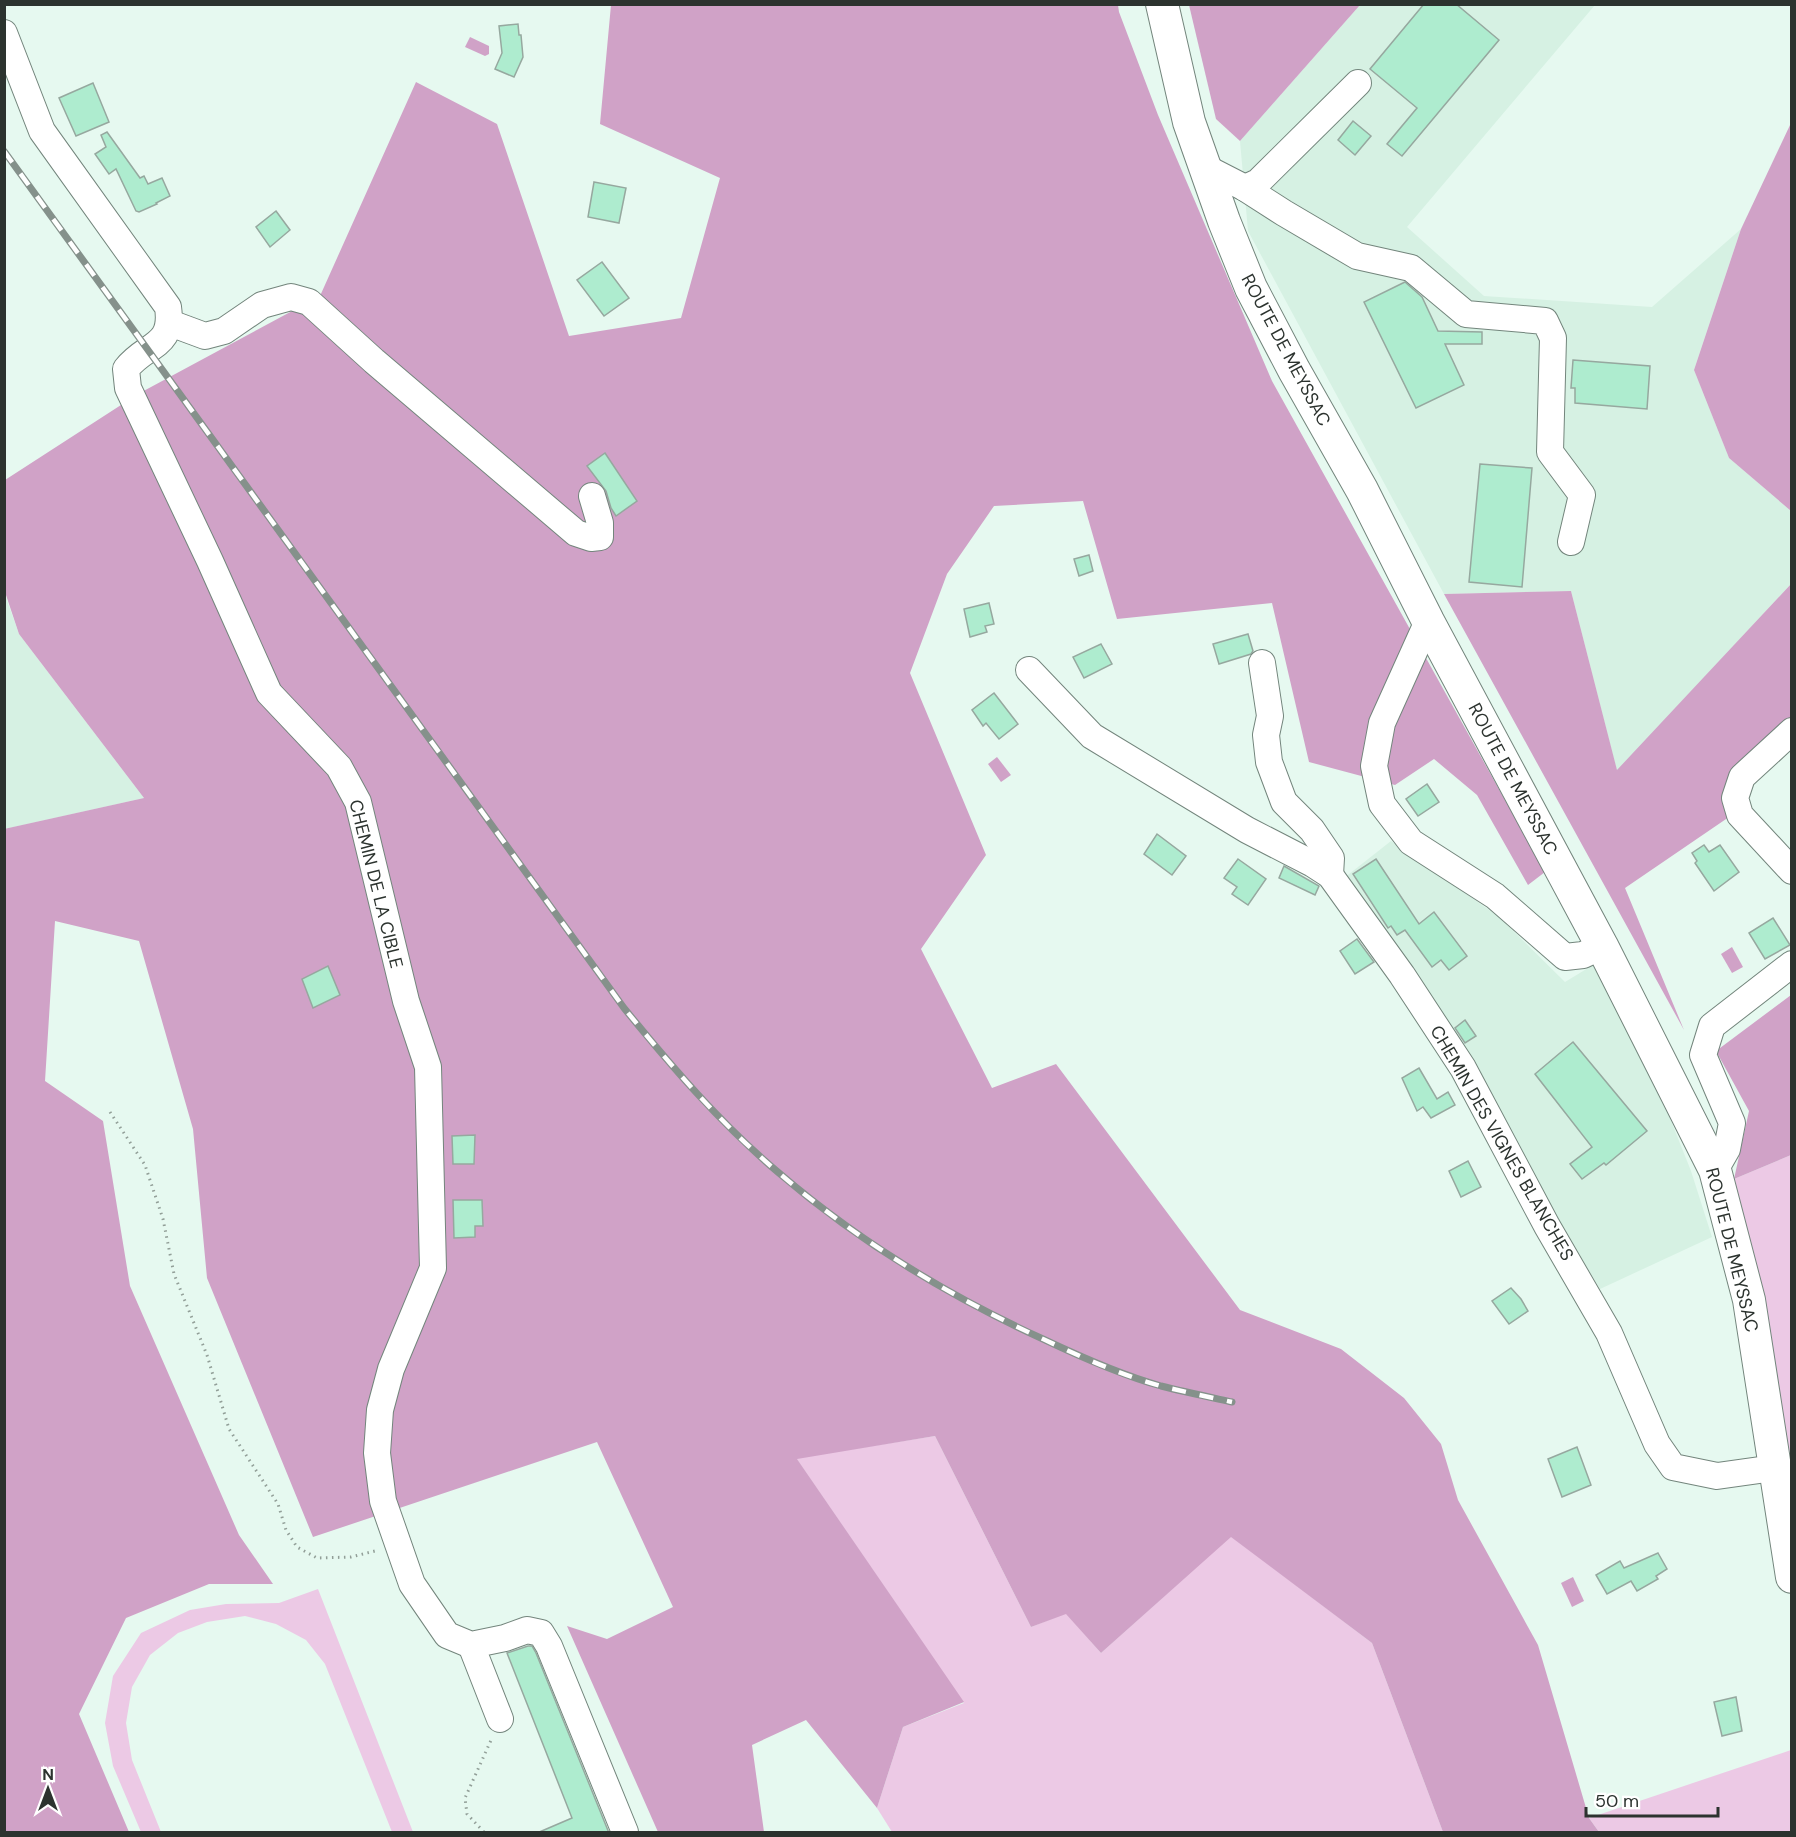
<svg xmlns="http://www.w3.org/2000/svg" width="1796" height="1837" viewBox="0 0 1796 1837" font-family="'DM Sans',sans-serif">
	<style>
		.built { fill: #d6f1e3 }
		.green { fill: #ecc9e5 }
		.forest { fill: #d0a2c7 }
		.building { fill: #aeeccf; stroke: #96a89f; stroke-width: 1.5 }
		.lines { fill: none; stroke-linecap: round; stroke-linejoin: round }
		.minor-casing { stroke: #73857c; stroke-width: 28 }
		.major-casing { stroke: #73857c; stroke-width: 34 }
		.path { stroke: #929f98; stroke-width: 3; stroke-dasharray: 1.5 4.5; stroke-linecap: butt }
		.minor { stroke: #fff; stroke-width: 26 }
		.major { stroke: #fff; stroke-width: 32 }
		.rail-casing { stroke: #85918b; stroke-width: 7 }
		.rail { stroke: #fff; stroke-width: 4.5; stroke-dasharray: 14; stroke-linecap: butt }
		.labels { text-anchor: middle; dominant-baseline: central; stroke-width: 4.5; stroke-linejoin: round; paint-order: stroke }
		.street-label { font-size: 18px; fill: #2c332f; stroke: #fff }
	</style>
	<rect width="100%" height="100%" fill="#e6f9f0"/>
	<!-- built -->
	<g class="built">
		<path d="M1360,5h235l-188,222 77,69 168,11 89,-78 -47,141 35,88 62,53v73l-174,187 -46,-180 -127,3 -196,-363 -8,-90z"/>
		<path d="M4,592l15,42 125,164 -139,31z"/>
		<path d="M1391,841l108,76 66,65 28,-17 61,113 37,93 21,66 -112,52 -172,-289 -84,-122z"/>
	</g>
	<!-- green -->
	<g class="green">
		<path d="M1791,1155v304l-57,-280z"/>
		<path d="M935,1436l96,191 35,-14 35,40 130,-117 141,107 71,189h-551l-15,-24 26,-81 61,-24 -168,-245z"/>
		<path d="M318,1589l95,243h-21l-67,-168 -19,-24 -30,-16 -31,-8 -38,6 -29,11 -28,22 -18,32 -6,36 6,37 29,72h-20l-28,-66 -8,-43 8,-47 28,-43 49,-23 36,-6 53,-1z"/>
		<path d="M1791,1750v82h-192l-10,-14z"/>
	</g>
	<!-- forest -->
	<g class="forest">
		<path d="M611,5h507l1,7 39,103 114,266 273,491 -17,13 -51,-90 -43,-36 -39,26 -86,-23 -37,-159 -155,16 -34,-118 -89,5 -47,68 -37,99 76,182 -65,94 71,139 64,-24 184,246 101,39 63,49 37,46 17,56 80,145 51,173 10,14h-156l-71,-189 -141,-106 -130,116 -35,-39 -35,13 -96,-191 -138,23 167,243 -61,25 -26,81 -71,-88 -54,25 12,87h-106l-91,-206 40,13 66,-32 -76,-165 -284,95 -106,-259 -14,-149 -54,-188 -84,-20 -10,160 58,40 27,165 109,249 34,49h-64l-83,34 -47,96 50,118h-124l-1,-1003 140,-31 -125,-164 -14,-42v-112l133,-86 182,-98 96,-214 81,42 72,212 112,-18 39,-140 -120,-54z"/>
		<path d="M1189,5v-1l171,1 -120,136 -24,-22z"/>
		<path d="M470,37l19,9v8l-4,2 -20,-9z"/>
		<path d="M1791,123l1,388h-1l-62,-53 -35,-88 47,-141z"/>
		<path d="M1791,584v135l-57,48 -12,27 7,23 -104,71 59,142 -240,-436 127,-3 46,179z"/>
		<path d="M997,757l14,18 -10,7 -13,-18z"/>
		<path d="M1732,947l11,20 -11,6 -11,-19z"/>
		<path d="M1791,995v160l-57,24 15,-68 -33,-60z"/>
		<path d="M1573,1577l11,24 -12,6 -11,-24z"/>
	</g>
	<!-- building -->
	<g class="building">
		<path d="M1424,4h32l43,36 -97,116 -15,-12 30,-36 -47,-39z"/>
		<path d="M518,24l1,11h2l2,22 -9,20 -19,-8 7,-16 -3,-27z"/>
		<path d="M93,83l16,39 -33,14 -17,-38z"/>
		<path d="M1353,121l18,15 -16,19 -17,-15z"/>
		<path d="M107,132l33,46 4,-2 4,8 14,-6 8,18 -14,7 1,1 -18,8 -3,-1 -20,-42 -7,5 -14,-20 11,-7 -5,-12z"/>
		<path d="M594,182l32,6 -7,35 -31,-6z"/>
		<path d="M276,211l14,19 -20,17 -14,-20z"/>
		<path d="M602,262l27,36 -25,18 -27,-36z"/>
		<path d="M1405,282l17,15 16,34 44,1v12h-37l19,41 -48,23 -52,-106z"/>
		<path d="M1573,360l77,6 -3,43 -72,-6v-15h-4z"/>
		<path d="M605,453l32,48 -21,15 -5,-8 -5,-17 -19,-25z"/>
		<path d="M1480,464l52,4 -10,119 -53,-5z"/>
		<path d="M1089,555l4,16 -14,5 -5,-17z"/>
		<path d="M989,603l5,21 -9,2 2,6 -17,5 -6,-28z"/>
		<path d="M1248,634l5,17 -2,3 -32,10 -6,-20z"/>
		<path d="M1101,644l11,20 -28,14 -11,-21z"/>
		<path d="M994,693l24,31 -19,15 -13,-16 -3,3 -11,-16z"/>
		<path d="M1427,784l12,18 -21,14 -12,-17z"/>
		<path d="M1157,834l29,22 -14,19 -28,-21z"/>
		<path d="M1704,845l5,7 11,-7 19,27 -25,19 -19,-28 2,-2 -5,-8z"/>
		<path d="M1238,859l28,20 -18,26 -16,-11 5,-7 -13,-9z"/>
		<path d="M1376,859l43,65 15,-12 33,44 -18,14 -8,-10 -9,7 -27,-37 -8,5 -6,-9 -3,2 -35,-54z"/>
		<path d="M1284,866l35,20 -4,9 -36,-17z"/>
		<path d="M1773,918l17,27 -25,14 -16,-26z"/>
		<path d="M1357,939l17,23 -19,12 -15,-23z"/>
		<path d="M328,966l12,29 -27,13 -11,-29z"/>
		<path d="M1465,1020l11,16 -11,7 -10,-15z"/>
		<path d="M1573,1042l74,89 -41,34 -2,-2 -22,16 -12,-15 22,-17 -57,-73z"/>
		<path d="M1419,1068l18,31 11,-7 7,13 -24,13 -8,-11 -6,4 -15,-33z"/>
		<path d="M475,1135l-1,29h-21l-1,-28z"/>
		<path d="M1468,1161l13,26 -20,10 -12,-26z"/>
		<path d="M453,1200h29l1,26h-8v11l-21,1z"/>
		<path d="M1511,1288l10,11 7,12 -19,13 -17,-23z"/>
		<path d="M1577,1447l14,38 -29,12 -14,-38z"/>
		<path d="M1658,1553l9,16 -11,7 2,3 -21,12 -6,-10 -24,13 -11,-19 24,-14 4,7z"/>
		<path d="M528,1646h4l4,7 73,180h-72l35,-15 -65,-165z"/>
		<path d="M1736,1697l6,34 -20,5 -8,-34z"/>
	</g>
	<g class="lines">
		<defs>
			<g id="minor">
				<path d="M4,33l38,98 126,176c6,41 -22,36 -42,62l2,19 82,173 59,132 70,74 19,35 48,199 22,66 5,201 -42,101 -11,41 -3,43 6,48 29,83 35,51 24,10 34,-7 22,-8 14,3 8,13 76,186"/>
				<path d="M1206,168l39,20 39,25 73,43 54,12 55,46 79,7 8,17 -3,114 32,43 -11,47"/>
				<path d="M1245,188l13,-6 100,-99"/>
				<path d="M170,323l35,13 19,-5 38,-26 29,-8 18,5 65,59 202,172 15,5 9,-1v-14l-8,-27"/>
				<path d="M1428,621l-46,102 -8,43 8,38 29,38 84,54 70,61 18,-2 19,-9"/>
				<path d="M1262,663l8,53 -4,19 3,27 15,40 28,28 19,28 -1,17"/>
				<path d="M1029,670l63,66 155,94 66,34 17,11 72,100 61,93 84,158 62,107 48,111 16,23 44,9 57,-8"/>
				<path d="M1792,731l-50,46 -7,21 5,17 52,56"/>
				<path d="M1715,1170l12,-21 5,-26 -29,-68 9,-29 80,-62"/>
				<path d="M471,1645l29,74"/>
			</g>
			<path id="major" d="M1162,4l27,118 35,99 27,67 43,82 68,120 66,131 174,325 113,224 34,130 43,277"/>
		</defs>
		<!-- minor casing -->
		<use href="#minor" class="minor-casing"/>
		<!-- major casing -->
		<use href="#major" class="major-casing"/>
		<!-- path -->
		<g class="path">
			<path d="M110,1112l35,53 18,54 11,55 33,81 22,74 49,75 8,26 11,17 20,11 34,-1 28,-7"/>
			<path d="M484,1832l-17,-18 -2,-16 27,-60"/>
		</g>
		<!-- minor -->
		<use href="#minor" class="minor"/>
		<!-- major -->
		<use href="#major" class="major"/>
		<defs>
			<path id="rail" d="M4,151l620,857c48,59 97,116 155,165 79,68 170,123 264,166 38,18 78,36 118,47 24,6 48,11 71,16"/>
		</defs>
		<!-- rail casing -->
		<use href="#rail" class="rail-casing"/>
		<!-- rail -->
		<use href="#rail" class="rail"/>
	</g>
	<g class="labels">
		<!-- street labels -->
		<g class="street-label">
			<text transform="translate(1286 350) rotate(62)">ROUTE DE MEYSSAC</text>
			<text transform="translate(1513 779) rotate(62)">ROUTE DE MEYSSAC</text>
			<text transform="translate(376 884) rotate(76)">CHEMIN DE LA CIBLE</text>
			<text transform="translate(1502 1143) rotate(60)">CHEMIN DES VIGNES BLANCHES</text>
			<text transform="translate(1732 1250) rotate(76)">ROUTE DE MEYSSAC</text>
		</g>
	</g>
	<!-- border -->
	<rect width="1796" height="1837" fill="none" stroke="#2c332f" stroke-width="12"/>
	<!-- north arrow -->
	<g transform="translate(48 1789)" stroke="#ffffff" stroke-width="4.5" paint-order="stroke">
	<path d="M0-4.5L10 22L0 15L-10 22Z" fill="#2c332f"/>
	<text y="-9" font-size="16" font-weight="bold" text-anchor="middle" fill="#2c332f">N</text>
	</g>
	<!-- scale -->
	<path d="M1586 1807v9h132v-9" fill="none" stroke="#2c332f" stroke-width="3"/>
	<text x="1595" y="1807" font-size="18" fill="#2c332f" stroke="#ffffff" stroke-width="4.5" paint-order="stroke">50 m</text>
</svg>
